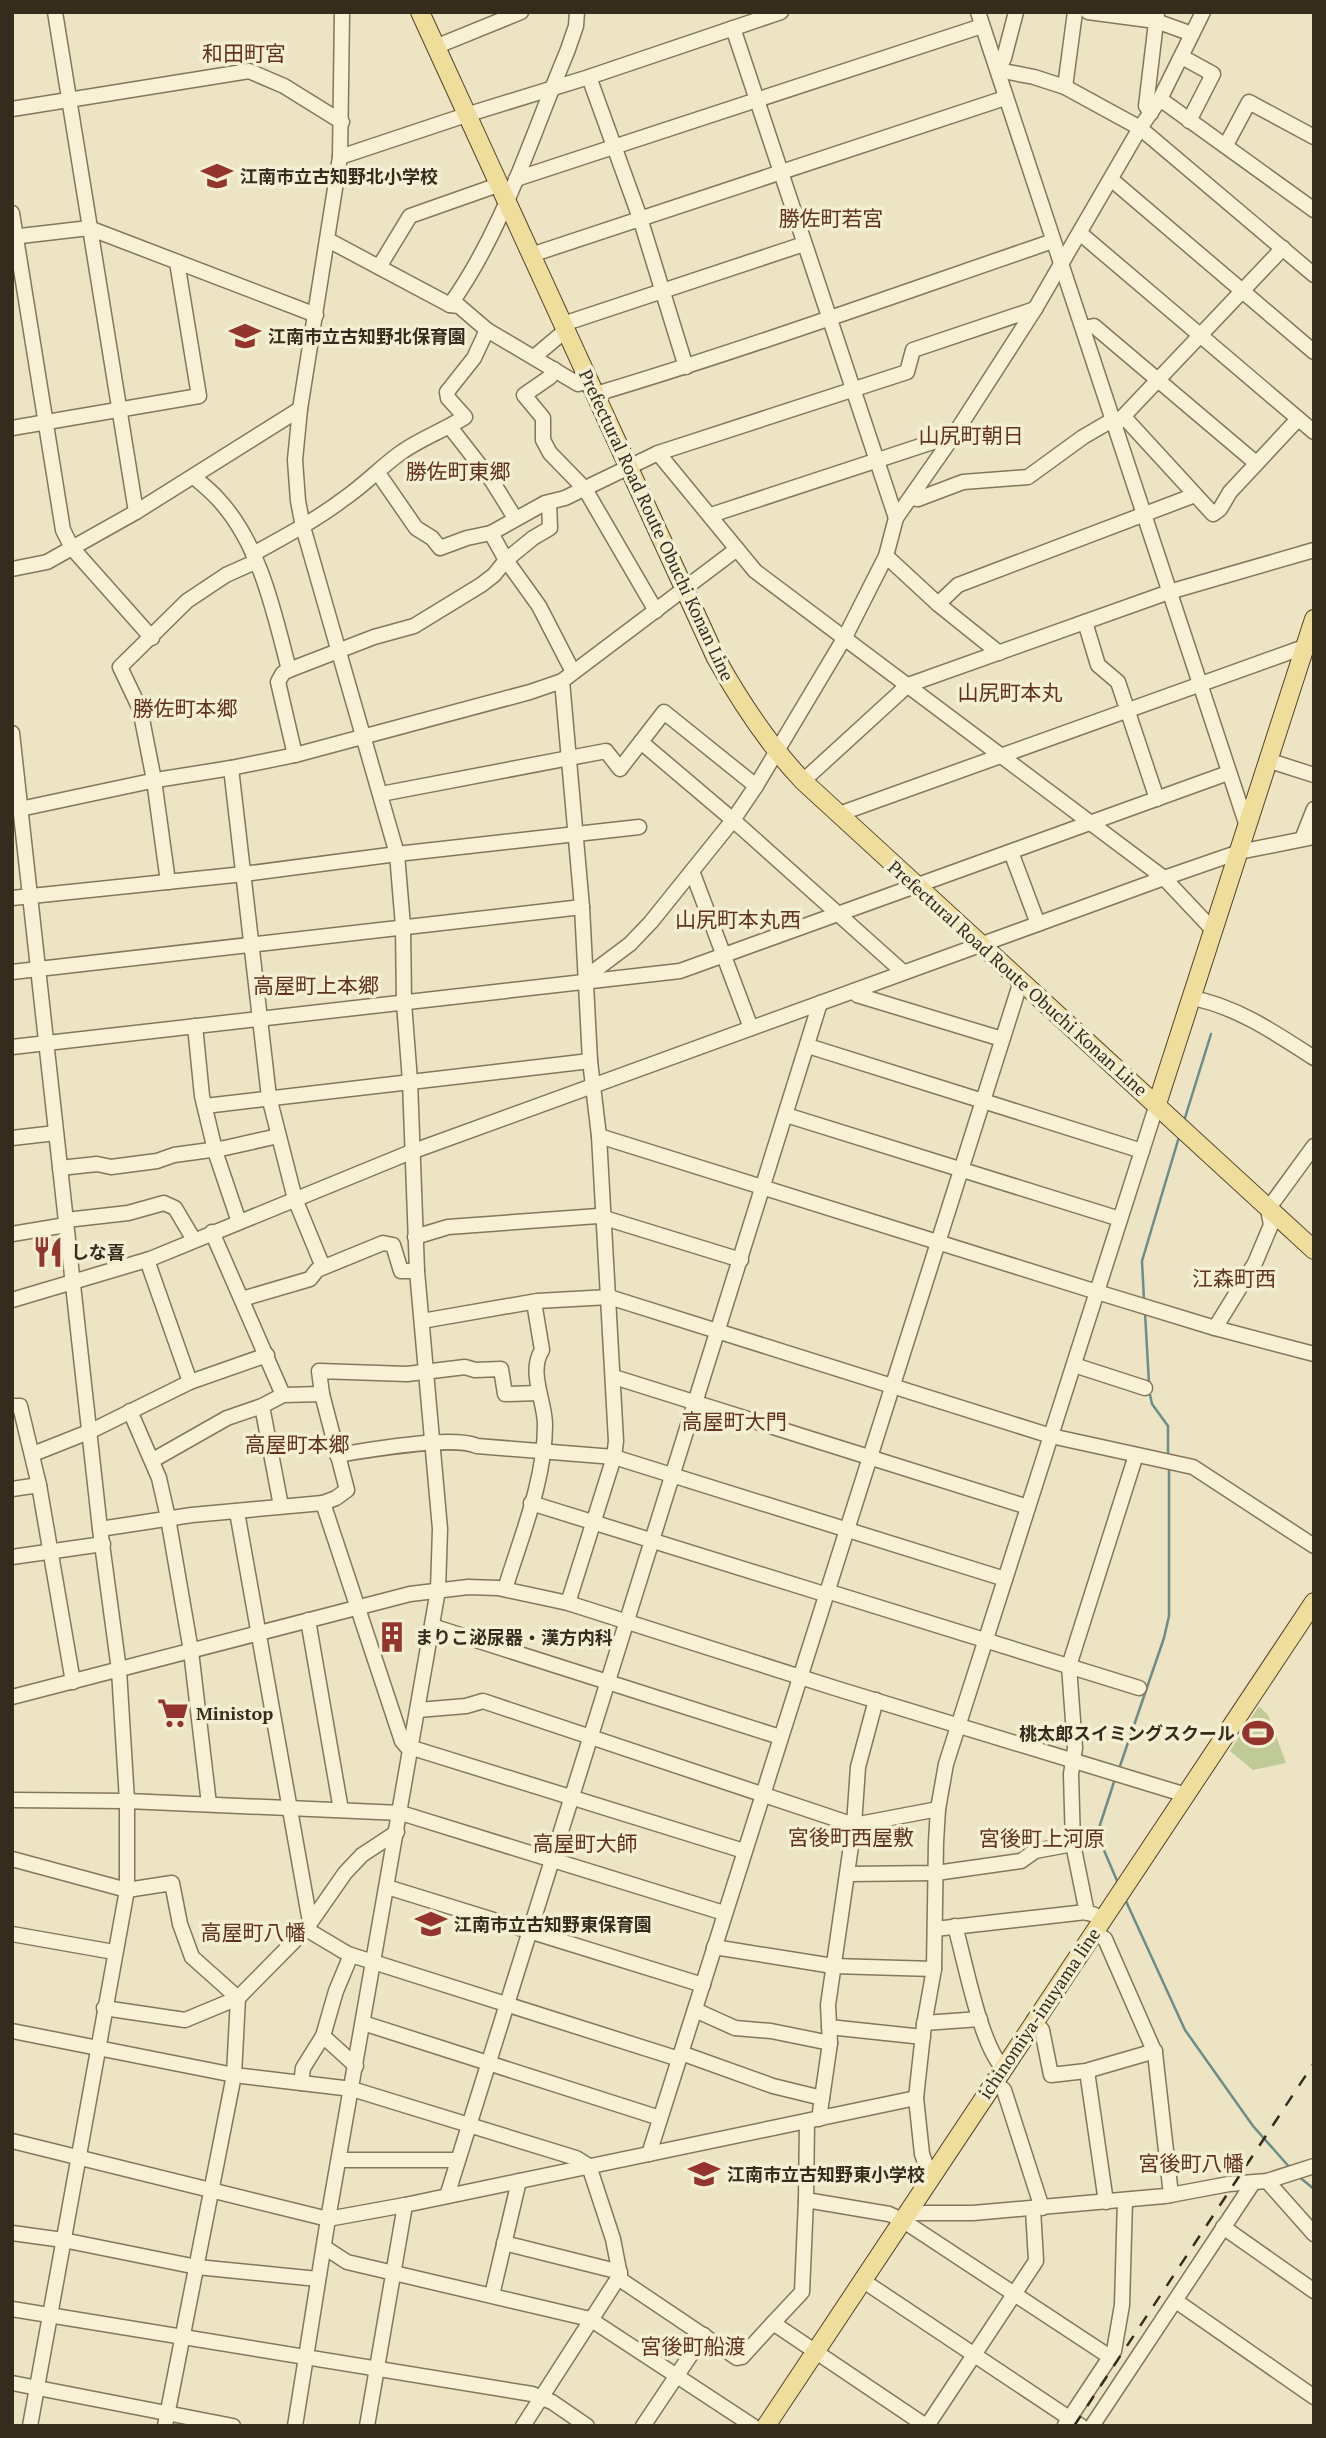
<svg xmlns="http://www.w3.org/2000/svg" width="1326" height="2438" viewBox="0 0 1326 2438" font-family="'PT Serif','Noto Sans JP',serif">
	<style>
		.green { fill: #bfca97 }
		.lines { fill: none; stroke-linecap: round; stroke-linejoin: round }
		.stream { stroke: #6c8d88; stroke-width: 2.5 }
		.minor-casing { stroke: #86765a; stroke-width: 17 }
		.major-casing { stroke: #54432f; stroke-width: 20 }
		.minor { stroke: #f8f1d6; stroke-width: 14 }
		.major { stroke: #efdd9c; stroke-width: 18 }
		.rail { stroke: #362c1e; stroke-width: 2.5; stroke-dasharray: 12 12; stroke-linecap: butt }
		.labels { text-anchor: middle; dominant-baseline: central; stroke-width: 7; stroke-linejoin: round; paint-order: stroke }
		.poi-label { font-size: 18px; font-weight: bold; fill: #362c1e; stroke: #f4eed2; text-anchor: start }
		.street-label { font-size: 18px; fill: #362c1e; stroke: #f4eed2 }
		.quarter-label { font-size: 21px; fill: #61331f; stroke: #f4eed2 }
	</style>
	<rect width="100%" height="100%" fill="#ece4c3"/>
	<!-- green -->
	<path class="green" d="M1259,1706l9,9 18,48 -33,7 -23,-19z"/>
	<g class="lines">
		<!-- stream -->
		<g class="stream">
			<path d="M1184,1121l27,-87"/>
			<path d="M1144,1300l-2,-39 37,-124"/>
			<path d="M1145,1313l4,70"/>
			<path d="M1149,1390l3,14 16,22v27"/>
			<path d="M1120,1766l44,-128 5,-22v-146"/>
			<path d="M1114,1782l-17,52 21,49"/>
			<path d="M1125,1899l60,131 68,96 38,43"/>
			<path d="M1298,2176l16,13"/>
		</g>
		<defs>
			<g id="minor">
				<path d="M55,12l81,500"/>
				<path d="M978,12l268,811"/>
				<path d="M1088,12l68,9 36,13"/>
				<path d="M733,28l163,490"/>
				<path d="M435,47l86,-35"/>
				<path d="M1182,57l31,17 -24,47"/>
				<path d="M998,70l36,7 31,10 75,41 174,147"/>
				<path d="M998,70l6,-12 12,-46"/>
				<path d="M589,77l51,141 46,149"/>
				<path d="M1065,87l10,-75"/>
				<path d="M1160,99l154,111"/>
				<path d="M12,109l237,-38 35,15 58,36"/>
				<path d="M1151,113l-5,-7 11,-92"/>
				<path d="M1226,145l23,-43 65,35"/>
				<path d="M340,157l126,-42 123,-38 192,-65"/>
				<path d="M516,179l466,-153"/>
				<path d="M1112,180l202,172"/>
				<path d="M12,213l51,317 9,18 80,90"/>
				<path d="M1081,234l233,198"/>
				<path d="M12,237l77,-9 227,87"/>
				<path d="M328,240l122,65 9,1 28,24 91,54 12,-3"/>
				<path d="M531,255l474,-157"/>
				<path d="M379,267l31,-51 88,-31"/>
				<path d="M450,305c54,-76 81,-168 117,-253l9,-26 1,-14"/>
				<path d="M563,324l241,-80"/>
				<path d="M1084,328l10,-2 162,137"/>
				<path d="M534,357l32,-27"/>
				<path d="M554,369l-4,8 -26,18 19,23v22l7,13 35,36 71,122"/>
				<path d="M596,394c154,-46 305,-101 457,-153"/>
				<path d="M1124,417l89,97 7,-5 10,-17 68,-73"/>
				<path d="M1117,423l166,-175"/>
				<path d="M450,427l42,54 23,37"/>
				<path d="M12,428l187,-32 -22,-134"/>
				<path d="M658,453l97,118 409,307 50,53"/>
				<path d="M378,473l38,55 16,10 8,10 27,-10 24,-5 54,-30 20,-5 93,-45 249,-81 6,-22 122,-41"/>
				<path d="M194,477c8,7 17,14 24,22 42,45 56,113 71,171l-6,3 -5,9 17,73"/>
				<path d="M911,498l7,1 45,-17 65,-5 55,-40 31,-18"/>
				<path d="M711,515l243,-80"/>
				<path d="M491,533l15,27 33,46 34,66"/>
				<path d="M253,554c31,-17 63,-34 92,-56 19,-13 35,-30 54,-44 20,-15 44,-23 66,-37l-17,-19 -1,-6 27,-34 13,-28"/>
				<path d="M886,556l52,48 61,49"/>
				<path d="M12,569l35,-7 89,-50 164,-103"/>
				<path d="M938,604l20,-19 237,-90"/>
				<path d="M1085,622l13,43 20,17 39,117"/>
				<path d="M289,670l85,-33 40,-11 67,-41 13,-10 12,-15 27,-22 17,-10 -1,-25"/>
				<path d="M562,681l20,226 8,154 9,75 17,305 -2,16 -46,146"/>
				<path d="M12,733l88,796 19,141 8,131v89l-97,536"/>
				<path d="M641,742l92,78 170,152"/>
				<path d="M1267,760l47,15"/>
				<path d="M231,768l38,329 26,102 28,68"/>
				<path d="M803,781l105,-96 261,-93 145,-42"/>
				<path d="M381,794l225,-43 14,18 44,-57 92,74"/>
				<path d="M20,809l136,-29 75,-12 64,-13 235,-63 32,-11 175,-132"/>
				<path d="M839,814l465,-167"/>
				<path d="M1302,839l12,-30"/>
				<path d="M1011,852l27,72"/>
				<path d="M692,871l59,157"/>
				<path d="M168,882l-14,-102 -14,-71 -20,-42 67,-66 39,-26 29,-13"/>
				<path d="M12,898l232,-24 153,-20 242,-27"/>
				<path d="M12,972l570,-65"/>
				<path d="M586,977l44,-33 21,-22 82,-102 23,-34 89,-149 41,-81 10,-38 58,-83 81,-126 105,-181 20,-29 43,-87"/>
				<path d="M854,991l3,4 145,44"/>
				<path d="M1192,998c44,8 85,36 122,60"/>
				<path d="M195,1026l7,70 14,58 23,68"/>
				<path d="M808,1046l334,105"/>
				<path d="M12,1047l668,-76 548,-198"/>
				<path d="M205,1106l385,-45"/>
				<path d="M786,1115l334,104"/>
				<path d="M599,1136l498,156 118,36 99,26"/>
				<path d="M12,1138l44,-5"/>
				<path d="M60,1168l37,-4 14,3 46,-6 17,-6 51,-7 53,-12"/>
				<path d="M66,1220l62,-7 36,-10 11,5 19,32"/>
				<path d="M212,1232l71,163"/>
				<path d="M12,1234l54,-9"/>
				<path d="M415,1237l33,-10 150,-11 143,44"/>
				<path d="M147,1260l43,122"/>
				<path d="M242,1299l68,-20 7,-9 66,-27 10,2 8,26h16"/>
				<path d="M12,1300l138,-41 261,-107 753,-274 75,-26 75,-15"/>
				<path d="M422,1321l115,-20 72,-4 442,139 142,31 121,79"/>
				<path d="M1215,1328l40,-65 16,-38 -3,-16 46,-63"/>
				<path d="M1074,1365l71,23"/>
				<path d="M614,1377l414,130"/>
				<path d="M12,1406h8l19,79 34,197"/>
				<path d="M262,1406l19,100"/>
				<path d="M130,1411l29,67 9,40 23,133 18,153"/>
				<path d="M33,1454l58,-23 99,-49 77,-27"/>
				<path d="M337,1455c31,-5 115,-20 140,-9l137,11 391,122"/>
				<path d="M153,1460l74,-42 35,-12 21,-11 39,-1"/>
				<path d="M12,1489l27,-4"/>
				<path d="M323,1503l13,-5 11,-8 -25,-96 -3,-23 88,3 58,-7 10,3 26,-1 4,25 34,-1"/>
				<path d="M531,1503l290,90h12l306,95"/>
				<path d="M237,1512l73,410"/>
				<path d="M100,1529l92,-14 131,-12 79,238 4,5 338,105"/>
				<path d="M12,1557l91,-13"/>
				<path d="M505,1589c16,-52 40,-109 40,-164 0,-24 -17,-53 -3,-75l-8,-48"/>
				<path d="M308,1620l33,190"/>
				<path d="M432,1626l348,111"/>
				<path d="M12,1697l398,-103 58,-7 30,1 70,15 270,86 348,106"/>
				<path d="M418,1710l48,-4 17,-5 371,124 84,-16"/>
				<path d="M12,1800l115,1 274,12 323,100"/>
				<path d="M12,1859l115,31 45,-7 8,41 12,33 46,41 -4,77 -69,351"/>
				<path d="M848,1874l88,-1 85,-12 14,-10 38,-7"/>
				<path d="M387,1887l316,98"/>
				<path d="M1087,1913l-14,-69 -2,-70 4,-26 -6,-82 67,-211"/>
				<path d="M955,1926c10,35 25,118 48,142"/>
				<path d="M306,1929l42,25 331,105"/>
				<path d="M935,1929l151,-17 9,3"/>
				<path d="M1094,1932l11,7 50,114 16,142"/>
				<path d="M12,1934l102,18"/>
				<path d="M714,1947l119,19 101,3"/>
				<path d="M104,2008l81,12 53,-22 68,-69 39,-56 17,-18 35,-23"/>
				<path d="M695,2010l40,18 36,3 59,12"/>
				<path d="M1034,2020l8,10 9,45 35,-4 69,-20"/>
				<path d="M363,2023l297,95"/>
				<path d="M924,2023l56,-4"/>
				<path d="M829,2027l94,10"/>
				<path d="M12,2031l222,44 118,14 224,69 13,8 24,73 7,36 -97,151"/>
				<path d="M323,2036l33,30"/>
				<path d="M681,2053l92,33 49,12"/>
				<path d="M1087,2071l19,131"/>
				<path d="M993,2081l11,9 38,118"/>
				<path d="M301,2083l2,-15 20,-32 13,-45 15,-36"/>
				<path d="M819,2119l11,-76 -2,-38 26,-180 4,-58 18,-67"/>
				<path d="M807,2121l-1,79 83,14 13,6 208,137"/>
				<path d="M12,2141l316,78 77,-14 511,-107"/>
				<path d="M649,2154l372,-1173"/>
				<path d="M339,2160h118"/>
				<path d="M930,2176l-8,-22 -6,-56 8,-73 10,-56 2,-127 2,-33 8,-45 211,-660"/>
				<path d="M1267,2181l47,53"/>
				<path d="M447,2196l373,-1193"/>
				<path d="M906,2213h67l192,-17 64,-12 38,-3 47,-15"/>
				<path d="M1223,2227l91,64"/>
				<path d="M12,2233l51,7 134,27 121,12"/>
				<path d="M504,2243l116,29"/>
				<path d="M324,2247l23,15 243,57 163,107"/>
				<path d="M618,2278l119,80 5,-1 31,-34 153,103"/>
				<path d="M862,2280l219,146"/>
				<path d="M492,2295l27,-114"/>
				<path d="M1176,2301l138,96"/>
				<path d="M12,2309l520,85 20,8 35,24"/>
				<path d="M773,2323l29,-31 4,-92"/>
				<path d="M12,2383l221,43"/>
				<path d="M1065,2425l49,-74 8,-46 3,-105"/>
				<path d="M295,2426l33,-207 110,-629 2,-61 -23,-258 -7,-190 -6,-78 -1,-77 -6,-72 -94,-327 -5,-26 -3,-41 5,-51 40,-252 2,-145"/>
				<path d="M367,2426l38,-221"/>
				<path d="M643,2426l61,-91"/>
				<path d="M927,2426l109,-165 -3,-52"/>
				<path d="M1092,2426l161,-243"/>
			</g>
			<g id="major">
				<path d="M420,12l296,646c25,45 52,86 87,123 170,158 341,313 511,469"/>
				<path d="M1157,1104l157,-485"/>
				<path d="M766,2426l548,-824"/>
			</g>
		</defs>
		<!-- minor casing -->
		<use href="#minor" class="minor-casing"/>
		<!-- major casing -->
		<use href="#major" class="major-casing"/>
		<!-- minor -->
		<use href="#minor" class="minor"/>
		<!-- major -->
		<use href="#major" class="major"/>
		<!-- rail -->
		<path class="rail" d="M1074,2426l240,-363"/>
	</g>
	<!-- icons -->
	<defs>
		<symbol id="school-bare" viewBox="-9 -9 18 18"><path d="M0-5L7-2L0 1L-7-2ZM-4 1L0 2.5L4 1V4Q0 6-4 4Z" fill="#93352c" stroke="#f4eed2" stroke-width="2.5" paint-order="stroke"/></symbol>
		<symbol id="restaurant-bare" viewBox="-9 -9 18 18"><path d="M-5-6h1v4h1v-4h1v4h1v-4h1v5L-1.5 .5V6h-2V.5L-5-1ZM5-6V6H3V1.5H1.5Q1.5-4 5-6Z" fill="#93352c" stroke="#f4eed2" stroke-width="2.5" paint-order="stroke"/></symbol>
		<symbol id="building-bare" viewBox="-9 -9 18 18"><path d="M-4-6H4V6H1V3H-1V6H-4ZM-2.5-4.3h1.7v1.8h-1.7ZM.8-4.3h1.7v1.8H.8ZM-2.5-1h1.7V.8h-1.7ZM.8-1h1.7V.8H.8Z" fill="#93352c" stroke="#f4eed2" stroke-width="2.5" paint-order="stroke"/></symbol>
		<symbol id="supermarket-bare" viewBox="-9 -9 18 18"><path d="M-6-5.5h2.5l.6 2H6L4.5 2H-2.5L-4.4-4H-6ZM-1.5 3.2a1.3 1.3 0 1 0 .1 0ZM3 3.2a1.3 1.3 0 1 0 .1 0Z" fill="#93352c" stroke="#f4eed2" stroke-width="2.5" paint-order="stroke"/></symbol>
		<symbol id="stadium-bare" viewBox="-9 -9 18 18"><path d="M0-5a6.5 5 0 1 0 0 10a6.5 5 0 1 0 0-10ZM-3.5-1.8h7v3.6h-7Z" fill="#93352c" stroke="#f4eed2" stroke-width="2.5" paint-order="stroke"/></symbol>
	</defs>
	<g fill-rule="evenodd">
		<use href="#school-bare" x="195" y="154" width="44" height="44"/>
		<use href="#school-bare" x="223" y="314" width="44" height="44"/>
		<use href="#restaurant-bare" x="26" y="1230" width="44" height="44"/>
		<use href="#building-bare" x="370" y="1615" width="44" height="44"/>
		<use href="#supermarket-bare" x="151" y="1691" width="44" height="44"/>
		<use href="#stadium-bare" x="1236" y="1711" width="44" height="44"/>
		<use href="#school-bare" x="409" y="1902" width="44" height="44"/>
		<use href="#school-bare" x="682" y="2152" width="44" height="44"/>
	</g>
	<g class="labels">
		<!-- poi labels -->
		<g class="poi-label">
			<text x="240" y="176">江南市立古知野北小学校</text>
			<text x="268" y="336">江南市立古知野北保育園</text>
			<text x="71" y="1252">しな喜</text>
			<text x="415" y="1637">まりこ泌尿器・漢方内科</text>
			<text x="196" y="1713">Ministop</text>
			<text x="1235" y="1733" text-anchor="end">桃太郎スイミングスクール</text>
			<text x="454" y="1924">江南市立古知野東保育園</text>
			<text x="727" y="2174">江南市立古知野東小学校</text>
		</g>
		<!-- street labels -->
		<g class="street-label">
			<text transform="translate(657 525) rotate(65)">Prefectural Road Route Obuchi Konan Line</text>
			<text transform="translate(1018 978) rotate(42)">Prefectural Road Route Obuchi Konan Line</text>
			<text transform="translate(1039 2013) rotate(-56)">ichinomiya-inuyama line</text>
		</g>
		<!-- quarter labels -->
		<g class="quarter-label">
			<text x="244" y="53">和田町宮</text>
			<text x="831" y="218">勝佐町若宮</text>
			<text x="971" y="435">山尻町朝日</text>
			<text x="458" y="471">勝佐町東郷</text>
			<text x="1010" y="692">山尻町本丸</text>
			<text x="185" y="708">勝佐町本郷</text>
			<text x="738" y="919">山尻町本丸西</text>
			<text x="316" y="985">高屋町上本郷</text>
			<text x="1234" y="1278">江森町西</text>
			<text x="734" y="1421">高屋町大門</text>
			<text x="297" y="1444">高屋町本郷</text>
			<text x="851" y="1837">宮後町西屋敷</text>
			<text x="1042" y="1838">宮後町上河原</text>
			<text x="585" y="1843">高屋町大師</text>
			<text x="253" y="1932">高屋町八幡</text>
			<text x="1191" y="2163">宮後町八幡</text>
			<text x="693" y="2346">宮後町船渡</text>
		</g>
	</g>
	<!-- border -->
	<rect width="1326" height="2438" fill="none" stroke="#362c1e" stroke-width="28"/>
</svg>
